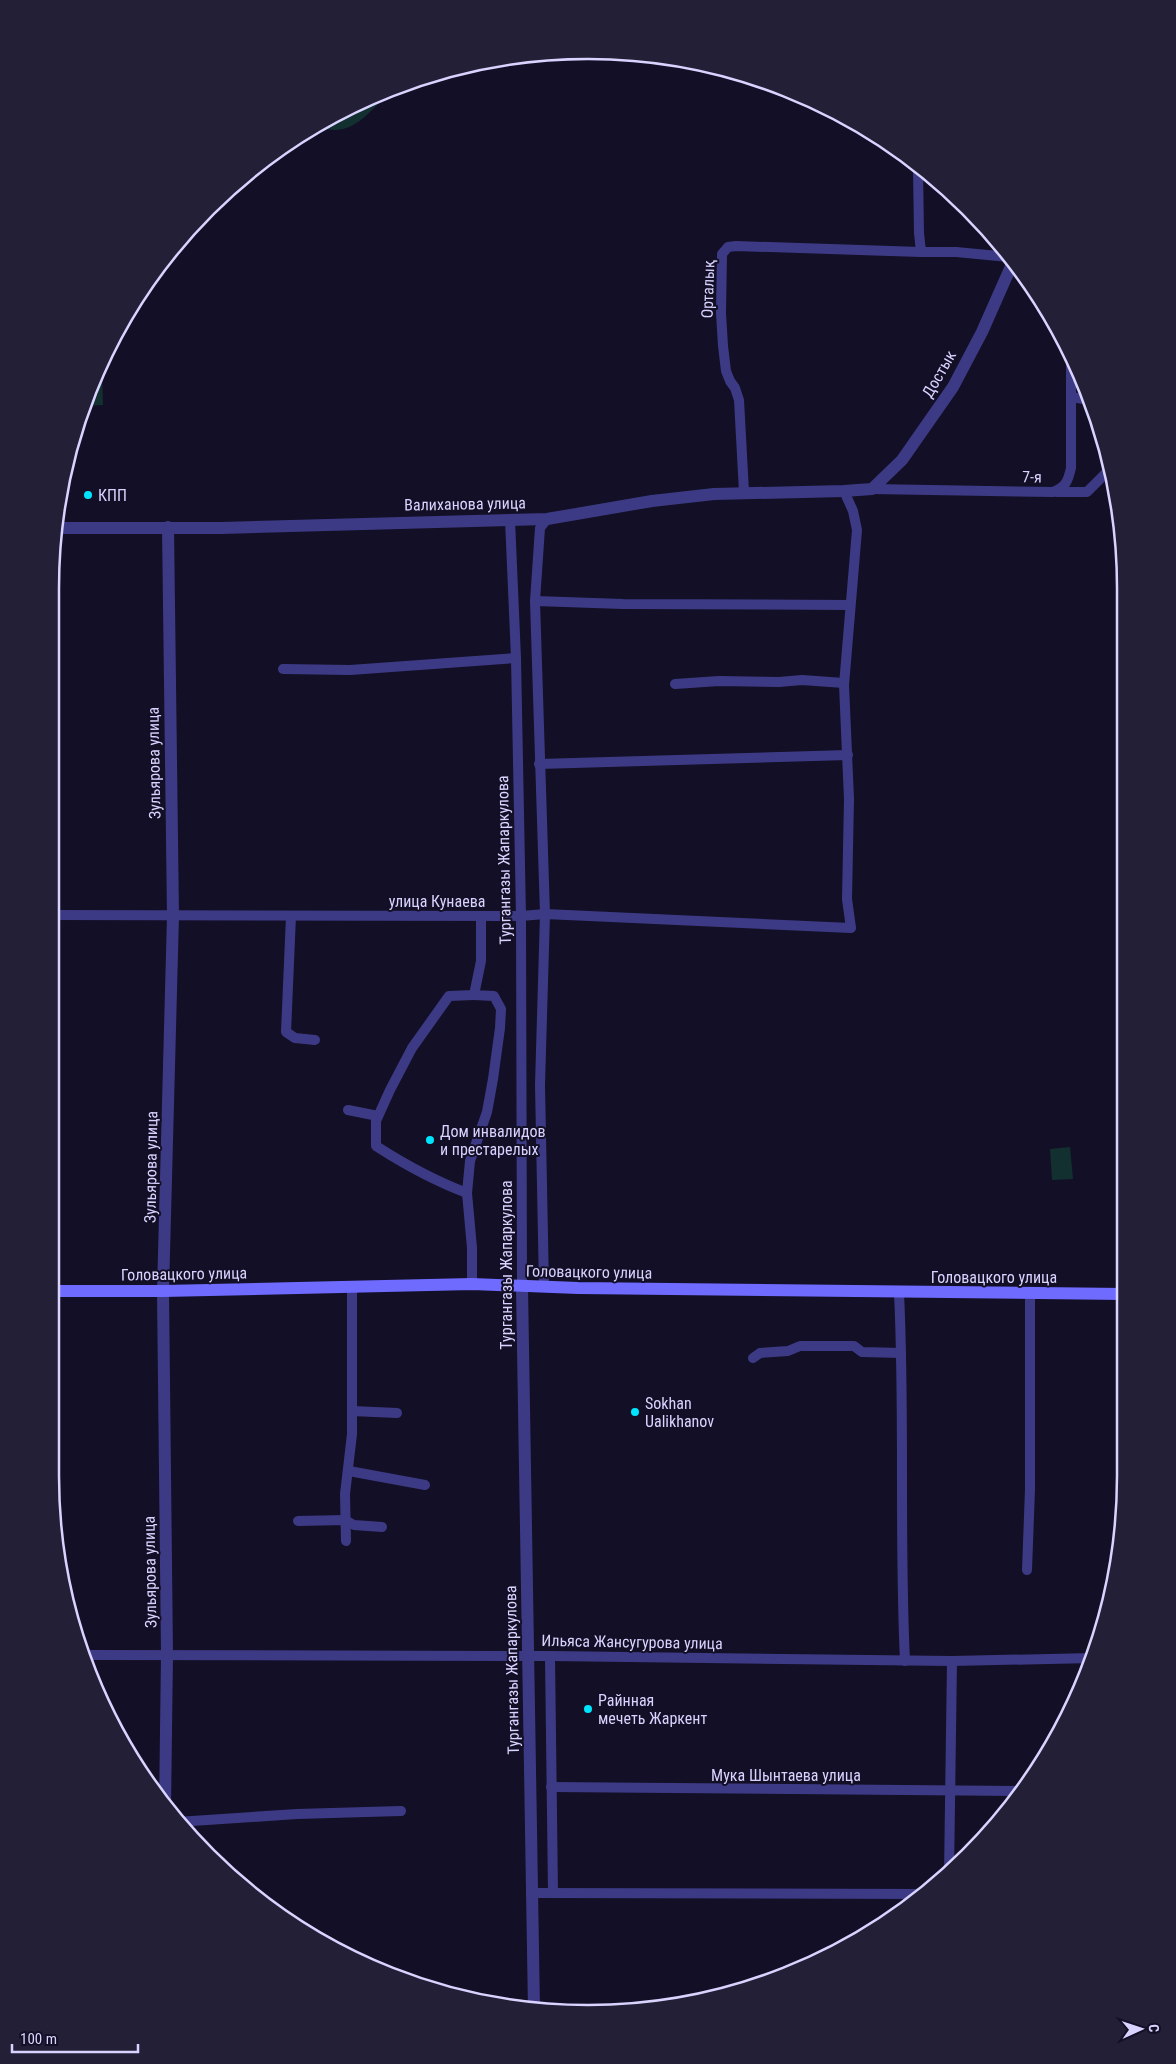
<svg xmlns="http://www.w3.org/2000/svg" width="1176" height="2064" viewBox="0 0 1176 2064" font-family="'Roboto Condensed',sans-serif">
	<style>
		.green { fill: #12302f }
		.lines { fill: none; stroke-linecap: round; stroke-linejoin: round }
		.minor { stroke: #3d3a85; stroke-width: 10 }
		.tertiary { stroke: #3d3a85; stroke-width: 12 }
		.secondary { stroke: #6f6bff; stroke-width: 12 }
		.poi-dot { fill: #00e5ff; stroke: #130f26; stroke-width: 2 }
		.labels { text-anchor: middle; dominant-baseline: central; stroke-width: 4; stroke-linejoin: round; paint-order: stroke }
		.street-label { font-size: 16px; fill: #d9d4ff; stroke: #130f26 }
		.poi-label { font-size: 16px; fill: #d9d4ff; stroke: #130f26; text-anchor: start }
		.rim { fill: none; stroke: #d9d4ff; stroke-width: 2.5 }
	</style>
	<rect width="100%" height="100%" fill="#130f26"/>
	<!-- green -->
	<g class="green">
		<path d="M393,89c-24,22 -41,52 -77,37l34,-21z"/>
		<path d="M98,373h4l1,32 -20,1z"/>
		<path d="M1070,1147l3,32 -21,1 -2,-31z"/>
	</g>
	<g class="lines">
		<!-- minor -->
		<g class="minor">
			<path d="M918,169l1,64 2,19h35l53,5"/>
			<path d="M1071,397l19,3"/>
			<path d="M872,489l181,3c13,-5 15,-11 18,-24v-106"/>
			<path d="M744,492l-5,-92 -4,-12 -5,-7 -4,-10 -3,-25 -2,-33 1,-59 6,-7 8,-1 185,6"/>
			<path d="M1057,492h30l23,-23"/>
			<path d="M510,520l6,138 5,258 1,371"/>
			<path d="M535,601l88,3 227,1"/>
			<path d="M283,669l67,1 166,-12"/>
			<path d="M675,684l44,-3 60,1 23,-2 42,3"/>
			<path d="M539,764l309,-9"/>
			<path d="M52,915l469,1 24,-2 306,14 -4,-29 2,-100 -5,-114 13,-155 -4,-19 -9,-20"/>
			<path d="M291,916l-5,116 9,6 20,2"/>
			<path d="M348,1110l30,6"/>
			<path d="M467,1193c-32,-12 -63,-29 -91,-47v-25l14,-31 22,-42 37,-52 25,-1"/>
			<path d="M472,1284v-36l-5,-55 3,-32 17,-49 6,-33 7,-51 1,-19 -7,-13 -20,-1 7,-34v-45"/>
			<path d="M544,1287l-4,-202 5,-171 -10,-313 5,-73 7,-9"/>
			<path d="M899,1293c6,122 0,245 6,368"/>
			<path d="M753,1358l7,-5 28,-2 12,-5h54l8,6 39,1"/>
			<path d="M352,1411l45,2"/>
			<path d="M349,1471l76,14"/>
			<path d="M298,1521l47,-1 9,5 28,2"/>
			<path d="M346,1541l-1,-47 7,-60v-147"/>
			<path d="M1027,1570l3,-81v-195"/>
			<path d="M81,1655l469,1 402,5 141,-3"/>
			<path d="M550,1656l3,237"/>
			<path d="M551,1787l470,4"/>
			<path d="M177,1822l120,-8 104,-3"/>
			<path d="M949,1875l3,-214"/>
			<path d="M531,1893l392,1"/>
		</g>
		<!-- tertiary -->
		<g class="tertiary">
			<path d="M56,528h165l326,-9 105,-18 62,-7 130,-3 28,-2 30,-29 51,-73 29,-55 31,-70"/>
			<path d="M522,1287l12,723"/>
			<path d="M165,1808l2,-153 -4,-364 10,-375 -5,-389"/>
		</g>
		<!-- secondary -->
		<path class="secondary" d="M54,1291h109l309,-7 106,4 546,6"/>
	</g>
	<!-- markers -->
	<g class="poi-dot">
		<circle cx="88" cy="495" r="5"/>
		<circle cx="430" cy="1140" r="5"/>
		<circle cx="635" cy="1412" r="5"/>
		<circle cx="588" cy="1709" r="5"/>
	</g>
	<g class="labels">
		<!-- street labels -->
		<g class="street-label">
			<text transform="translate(708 289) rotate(-88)">Орталық</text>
			<text transform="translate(939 374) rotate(-60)">Достык</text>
			<text transform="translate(1032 477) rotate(1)">7-я</text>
			<text transform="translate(465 504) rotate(-1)">Валиханова улица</text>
			<text transform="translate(154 763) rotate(-91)">Зульярова улица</text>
			<text transform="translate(504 860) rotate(-91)">Тургангазы Жапаркулова</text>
			<text x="437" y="901">улица Кунаева</text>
			<text transform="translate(151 1167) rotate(-89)">Зульярова улица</text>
			<text transform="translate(506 1265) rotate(-90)">Тургангазы Жапаркулова</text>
			<text transform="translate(589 1272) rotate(1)">Головацкого улица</text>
			<text transform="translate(184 1274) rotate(-1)">Головацкого улица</text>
			<text x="994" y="1277">Головацкого улица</text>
			<text transform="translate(150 1572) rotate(-91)">Зульярова улица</text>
			<text transform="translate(632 1642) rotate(1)">Ильяса Жансугурова улица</text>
			<text transform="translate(512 1670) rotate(-91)">Тургангазы Жапаркулова</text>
			<text x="786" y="1775">Мука Шынтаева улица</text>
		</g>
		<!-- poi labels -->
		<g class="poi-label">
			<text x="98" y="495">КПП</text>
			<text x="440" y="1131">Дом инвалидов<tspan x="440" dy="18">и престарелых</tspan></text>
			<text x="645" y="1403">Sokhan<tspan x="645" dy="18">Ualikhanov</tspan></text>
			<text x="598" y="1700">Райнная<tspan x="598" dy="18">мечеть Жаркент</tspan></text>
		</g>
	</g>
	<!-- crop -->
	<path d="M0 0H1176V2064H0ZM588 59H588A529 529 0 0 1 1117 588V1476A529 529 0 0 1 588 2005H588A529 529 0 0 1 59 1476V588A529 529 0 0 1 588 59Z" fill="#231f37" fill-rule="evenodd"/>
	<path class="rim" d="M588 59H588A529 529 0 0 1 1117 588V1476A529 529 0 0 1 588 2005H588A529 529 0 0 1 59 1476V588A529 529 0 0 1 588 59Z"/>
	<!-- north arrow -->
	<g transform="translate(1141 2029) rotate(87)" stroke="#130f26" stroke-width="4" paint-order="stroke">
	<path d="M0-4L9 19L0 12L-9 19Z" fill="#d9d4ff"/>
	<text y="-8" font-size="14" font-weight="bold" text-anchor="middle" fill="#d9d4ff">С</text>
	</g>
	<!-- scale -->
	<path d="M12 2044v8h126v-8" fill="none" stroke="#d9d4ff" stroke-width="2.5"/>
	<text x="20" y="2044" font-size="15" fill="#d9d4ff" stroke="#130f26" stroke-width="4" paint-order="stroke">100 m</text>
</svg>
